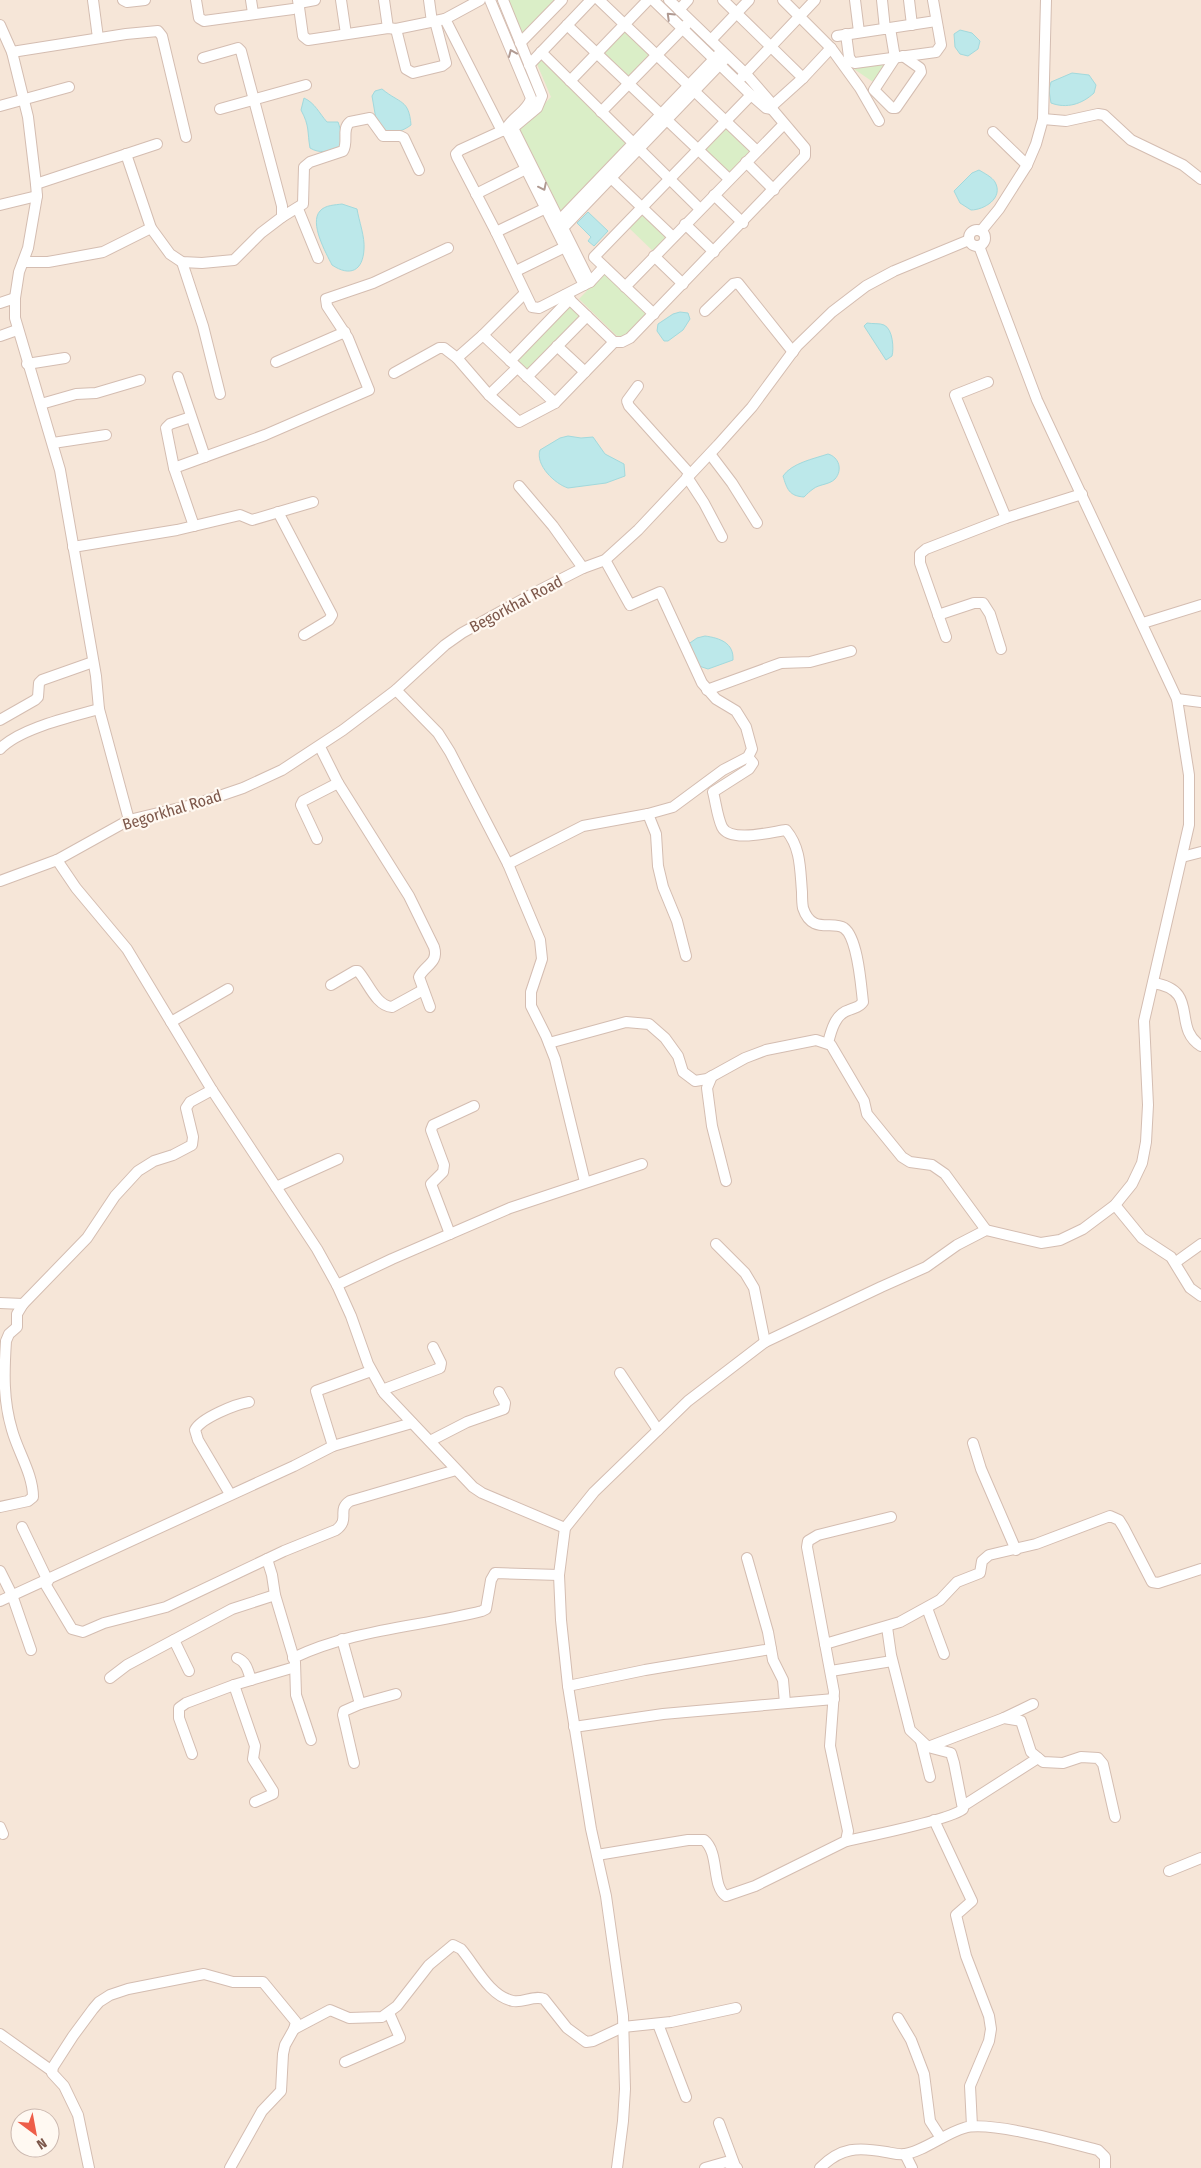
<svg xmlns="http://www.w3.org/2000/svg" width="1201" height="2168" viewBox="0 0 1201 2168" font-family="'Fira Sans Condensed',sans-serif">
	<style>
		.residential { fill: #f6e6d8; fill-rule: evenodd }
		.green { fill: #daeec7 }
		.water { fill: #bce8ea; stroke: #a2d9dc }
		.lines { fill: none; stroke-linecap: round; stroke-linejoin: round }
		.minor-casing { stroke: #d4bdb1; stroke-width: 12 }
		.minor { stroke: #fff; stroke-width: 10 }
		.oneway { stroke: #b09a92 }
		.labels { text-anchor: middle; dominant-baseline: central; stroke-width: 4.5; stroke-linejoin: round; paint-order: stroke }
		.street-label { font-size: 16px; fill: #7c574a; stroke: #fff9f2 }
	</style>
	<rect width="100%" height="100%" fill="#fef4ea"/>
	<!-- residential -->
	<path class="residential" d="M0,0h1201v2168h-1201zM20,2118h30v30h-30z"/>
	<!-- green -->
	<g class="green">
		<path d="M506,0h50l-35,37z"/>
		<path d="M624,28l29,27 -25,26 -29,-28z"/>
		<path d="M541,60l88,84 -69,71 -41,-85 32,-33 -14,-33z"/>
		<path d="M891,62l-15,22 -22,-15z"/>
		<path d="M725,123l29,28 -25,26 -29,-28z"/>
		<path d="M642,210l29,27 -16,16 -28,-27z"/>
		<path d="M605,272l43,42 -26,27 -43,-42z"/>
		<path d="M570,302l14,14 -57,59 -14,-14z"/>
	</g>
	<!-- water -->
	<g class="water">
		<path d="M960,30l12,3 8,8 -2,8 -10,7 -8,-2 -5,-7 -1,-13z"/>
		<path d="M1072,73l17,2 7,10 -2,8c-12,11 -27,16 -43,10l-2,-13 2,-8z"/>
		<path d="M382,89c18,15 27,10 29,36 -8,6 -16,8 -26,9l-8,-9 -5,-29 3,-5z"/>
		<path d="M304,98c11,5 15,15 23,24h11c3,8 6,20 0,27 -10,2 -18,5 -28,-1 -3,-17 0,-21 -9,-38z"/>
		<path d="M979,170c5,3 13,7 16,12 9,16 -11,28 -24,28l-11,-7 -6,-12 18,-18z"/>
		<path d="M342,204l15,5c2,12 8,28 7,40 -1,22 -14,28 -32,16 -6,-12 -23,-42 -12,-54 5,-6 15,-6 22,-7z"/>
		<path d="M588,212l20,19 -14,15 -6,-5 3,-4 -14,-14z"/>
		<path d="M680,312l8,1 2,6 -7,11 -15,11h-4l-7,-10 1,-7 15,-10z"/>
		<path d="M867,323c5,1 13,0 17,2 9,4 10,24 8,31l-6,4 -22,-34z"/>
		<path d="M568,436l13,2 12,-1 12,17 19,10 1,12 -19,7 -38,5c-13,-4 -33,-23 -28,-38l20,-12z"/>
		<path d="M828,454c11,3 15,16 7,25 -6,6 -16,5 -22,10 -3,2 -6,5 -9,8 -15,-1 -17,-8 -21,-21 9,-13 30,-17 45,-22z"/>
		<path d="M705,636c15,2 29,7 28,24l-25,9 -9,-3 -12,-21 10,-7z"/>
	</g>
	<g class="lines">
		<defs>
			<g id="minor">
				<path d="M93,0l5,38"/>
				<path d="M123,0l4,2 18,-2"/>
				<path d="M196,0l3,18 5,3 89,-12"/>
				<path d="M251,0l2,13"/>
				<path d="M298,0l5,36 5,4 80,-12 8,1 49,-10"/>
				<path d="M341,0l5,34"/>
				<path d="M384,0l4,28"/>
				<path d="M429,0l3,22"/>
				<path d="M480,0l-35,19 57,112"/>
				<path d="M490,0l41,98c-3,13 -18,18 -25,31"/>
				<path d="M503,0l39,96 -5,12 -24,20 -7,1 -46,21 -4,4 1,3 39,75 36,75 7,1 45,-23"/>
				<path d="M599,0l158,151"/>
				<path d="M653,0l98,95 15,13 6,1 1,-4 -27,-31 -77,-74"/>
				<path d="M723,0l80,78 -30,27"/>
				<path d="M783,0l48,48 29,40 19,33"/>
				<path d="M855,0l4,32"/>
				<path d="M882,0l3,29"/>
				<path d="M909,0l3,25"/>
				<path d="M299,3l16,-3"/>
				<path d="M679,10l9,-10"/>
				<path d="M0,25l12,27 16,65 8,67 1,12 -9,52 -9,24 -4,26v20l45,152 36,206 3,33 30,111"/>
				<path d="M567,25l162,154"/>
				<path d="M890,28l5,30 -21,32 18,18h4l25,-36 -1,-4 -17,-12"/>
				<path d="M396,29l10,40 7,4 29,-7 4,-3 -11,-42"/>
				<path d="M846,34l3,23 3,5 3,1 81,-11 5,-7 -8,-45"/>
				<path d="M837,36l99,-15"/>
				<path d="M711,40l38,-40"/>
				<path d="M520,43l42,-43"/>
				<path d="M12,52l114,-18 32,-3 4,5 24,101"/>
				<path d="M541,52l159,157"/>
				<path d="M529,65l62,-65"/>
				<path d="M742,77l73,-77"/>
				<path d="M803,78l28,-30"/>
				<path d="M570,81l78,-81"/>
				<path d="M0,106l69,-19"/>
				<path d="M220,109l86,-24"/>
				<path d="M601,112l85,-87"/>
				<path d="M1043,119l23,2 32,-7 6,1 27,25 52,25 18,14"/>
				<path d="M506,129l78,156 6,-3 -77,-154"/>
				<path d="M993,132l34,33"/>
				<path d="M126,154l25,74 19,26 12,8 20,1 32,-3 27,-27 21,-16v-11l-41,-155 -3,-3 -35,10"/>
				<path d="M746,162l28,28"/>
				<path d="M610,177l63,60"/>
				<path d="M36,184l121,-40"/>
				<path d="M476,194l50,-25"/>
				<path d="M714,195l29,28"/>
				<path d="M0,205l37,-9"/>
				<path d="M298,209l20,49"/>
				<path d="M282,217l21,-13 1,-37 6,-5 33,-11c6,-9 -2,-22 7,-29l20,-4 13,18h17l4,2 15,32"/>
				<path d="M685,224l29,28"/>
				<path d="M555,225l163,-170"/>
				<circle cx="977" cy="238" r="8"/>
				<path d="M560,231l165,-172"/>
				<path d="M981,231l18,-22 28,-44 9,-21 7,-25 3,-119"/>
				<path d="M496,232l50,-24"/>
				<path d="M654,256l29,28"/>
				<path d="M23,262h25l55,-10 48,-24"/>
				<path d="M182,262l21,64 17,68"/>
				<path d="M516,271l49,-24"/>
				<path d="M590,282l14,-15"/>
				<path d="M625,287l159,-163"/>
				<path d="M525,293l-42,42 -26,23 32,37 30,27 36,-19 59,-61 -49,-47"/>
				<path d="M0,303l15,-5"/>
				<path d="M705,311l28,-27 5,-1 55,69"/>
				<path d="M654,314l-60,-57 157,-162"/>
				<path d="M483,335l72,68"/>
				<path d="M0,336l17,-6"/>
				<path d="M614,342h8l8,-4 175,-182v-8l-33,-39"/>
				<path d="M557,346l28,26"/>
				<path d="M510,361l60,-62"/>
				<path d="M276,362l69,-30"/>
				<path d="M27,364l38,-6"/>
				<path d="M394,373l45,-25h5l13,10"/>
				<path d="M178,377l27,80"/>
				<path d="M527,377l60,-61"/>
				<path d="M988,382l-33,13 51,123"/>
				<path d="M638,386l-11,15 2,5 61,68"/>
				<path d="M489,395l28,-27"/>
				<path d="M41,404l35,-10 20,-1 44,-13"/>
				<path d="M53,443l53,-8"/>
				<path d="M710,454l22,29 25,40"/>
				<path d="M174,468l-8,-40 4,-4 21,-7"/>
				<path d="M687,477l17,26 18,34"/>
				<path d="M519,486l34,40 30,42"/>
				<path d="M278,512l54,103 -3,5 -25,15"/>
				<path d="M194,526l-20,-58 91,-33 104,-45 -21,-52 -21,-32 -1,-7 47,-16 75,-35"/>
				<path d="M73,547l104,-17 63,-15 12,5 61,-18"/>
				<path d="M938,615l36,-12h9l7,11 11,35"/>
				<path d="M1143,623l58,-18"/>
				<path d="M946,637l-26,-74v-9l6,-5 80,-31 76,-24"/>
				<path d="M396,690l42,43 12,19 58,112 32,76 2,19 -11,33v14l15,30 9,23 30,123"/>
				<path d="M707,690l74,-27 29,-1 41,-11"/>
				<path d="M1177,699l24,3"/>
				<path d="M0,720l35,-20 3,-3 1,-14 3,-3 51,-18"/>
				<path d="M0,749c20,-21 71,-32 99,-40"/>
				<path d="M748,757l5,6 -4,6 -36,23c3,11 4,24 9,35 8,16 49,5 64,3 15,18 14,39 16,62 0,5 0,11 1,16 9,27 29,12 41,20 14,10 17,58 19,74 -4,6 -8,5 -14,8 -14,4 -18,21 -21,33"/>
				<path d="M338,783l71,113 25,51c5,16 -9,18 -15,30l11,30"/>
				<path d="M648,814l8,20 2,32 5,21 14,34 9,35"/>
				<path d="M317,839l-16,-34 2,-4 35,-18 -18,-36"/>
				<path d="M1182,857l19,-5"/>
				<path d="M57,860l19,28 51,61 85,141 105,159 20,36 14,31 17,48 16,29 89,94 9,6 83,35"/>
				<path d="M508,864l75,-38 65,-12 25,-7 50,-37 25,-13 4,-8 -6,-22 -10,-16 -20,-12 -14,-16 -42,-91 -30,13 -25,-45"/>
				<path d="M0,881l57,-21 72,-40 67,-16 47,-16 39,-18 61,-40 53,-40 49,-45 17,-12 74,-41 47,-24 22,-8 33,-30 80,-85 34,-38 45,-61 35,-34 34,-26 28,-15 75,-31"/>
				<path d="M1153,983c48,7 18,44 48,63"/>
				<path d="M331,985l24,-14h3c10,11 18,35 34,36l31,-17"/>
				<path d="M171,1022l57,-33"/>
				<path d="M549,1043l77,-21 23,2 16,14 13,18 5,16 12,9 12,-2 38,-21 21,-8 50,-10 15,5 33,56 3,13 35,43 8,5 22,3 13,9 41,56"/>
				<path d="M712,1076l-5,12 5,38 14,55"/>
				<path d="M276,1187l62,-28"/>
				<path d="M1115,1205l27,33 29,19 19,31 11,8"/>
				<path d="M450,1234l-19,-50 12,-12 1,-7 -13,-35 2,-5 41,-19"/>
				<path d="M716,1244l29,29 9,15 11,54"/>
				<path d="M1176,1262l25,-18"/>
				<path d="M337,1285l55,-26 118,-51 132,-44"/>
				<path d="M0,1303l23,1"/>
				<path d="M620,1373l38,57"/>
				<path d="M382,1390l58,-22 1,-5 -8,-16"/>
				<path d="M430,1441l37,-19 37,-13 1,-6 -6,-11"/>
				<path d="M973,1443l8,26 35,81"/>
				<path d="M333,1446l-17,-55 55,-20"/>
				<path d="M230,1494l-32,-54 -3,-10c6,-12 41,-26 54,-28"/>
				<path d="M0,1507l28,-6 5,-4c0,-23 -15,-45 -21,-67 -9,-30 -8,-58 -6,-89l3,-7 8,-7v-13l6,-10 64,-66 28,-42 23,-25 16,-10 19,-6 19,-10 1,-8 -7,-29 4,-6 22,-12"/>
				<path d="M22,1527l26,54"/>
				<path d="M747,1558l21,74 5,28 10,20 2,23"/>
				<path d="M267,1559l5,16 3,20 20,67 1,33 15,45"/>
				<path d="M0,1571l12,24 19,55"/>
				<path d="M44,1582l28,47 11,3 21,-9 62,-16 118,-56 52,-21c15,-11 0,-20 14,-29l106,-31"/>
				<path d="M0,1601l294,-135 39,-20 79,-23"/>
				<path d="M927,1608l17,46"/>
				<path d="M342,1639l18,65 -16,7 -1,4 11,48"/>
				<path d="M174,1640l15,31"/>
				<path d="M825,1644l75,-22 40,-22 17,-18 23,-9 2,-12 7,-6 47,-11 74,-28 9,4 5,8 28,54 6,1 43,-14"/>
				<path d="M237,1658c10,4 11,13 14,22"/>
				<path d="M293,1658c61,-29 126,-31 189,-47l4,-2 5,-29 4,-7 64,2"/>
				<path d="M831,1671l61,-10"/>
				<path d="M110,1678l17,-13 105,-56 43,-14"/>
				<path d="M234,1685l21,61 -2,13 20,32v3l-18,8"/>
				<path d="M568,1686l77,-16 126,-21"/>
				<path d="M360,1704l36,-10"/>
				<path d="M1004,1718l29,-14"/>
				<path d="M574,1727l89,-13 171,-15"/>
				<path d="M921,1741l9,36"/>
				<path d="M928,1747l76,-29 17,3 10,31 12,10 20,1 18,-6 17,1 5,6 12,53"/>
				<path d="M192,1754l-13,-36v-10l7,-5 48,-18 61,-18"/>
				<path d="M963,1806l75,-48"/>
				<path d="M934,1820l38,81 -16,14 10,41 23,60 2,13 -2,12 -19,45 2,40"/>
				<path d="M0,1827l3,7"/>
				<path d="M846,1841c19,-4 107,-22 117,-32l-9,-46 -3,-10 -23,-6 -18,-17 -19,-75 -4,-28"/>
				<path d="M597,1855l91,-15h16c16,13 7,46 22,56l29,-10 91,-45 2,-10 -18,-85 4,-54 -27,-145 1,-6 10,-6 73,-18"/>
				<path d="M1169,1871l32,-13"/>
				<path d="M898,2018l13,22 13,34 6,47 11,17"/>
				<path d="M658,2024l28,73"/>
				<path d="M294,2029l36,-19 19,8 33,-1 15,-11 32,-41 24,-20 8,4c14,16 28,47 52,52 10,2 21,-6 31,-2l23,29 19,14 7,-1 30,-14 48,-5 65,-14"/>
				<path d="M0,2034l52,37"/>
				<path d="M345,2062l55,-24 -11,-25"/>
				<path d="M719,2123l16,43"/>
				<path d="M905,2154l7,14"/>
				<path d="M89,2168l-11,-53 -14,-29 -12,-13 1,-6 20,-31 20,-27 6,-7 11,-7 18,-6 76,-15 29,8h30l33,40 -2,7 -9,16 -2,9 -2,37 -19,20 -32,57"/>
				<path d="M617,2168l6,-47 2,-32 -2,-73 -17,-120 -15,-67 -23,-143 -7,-66 -2,-45 6,-47 29,-36 94,-91 77,-59 116,-55 45,-20 31,-22 29,-15 55,13 19,-3 23,-11 32,-24 17,-21 10,-21 4,-21 2,-37 -4,-84 45,-196v-50l-12,-76 -140,-299 -58,-154"/>
				<path d="M705,2168l21,-6 11,6"/>
				<path d="M820,2168c21,-21 38,-21 66,-16 6,1 13,3 19,2 17,-2 41,-21 59,-26 24,-8 106,15 134,22l7,7v11"/>
			</g>
		</defs>
		<!-- minor casing -->
		<use href="#minor" class="minor-casing"/>
		<!-- minor -->
		<use href="#minor" class="minor"/>
	</g>
	<!-- one-way arrows -->
	<defs><path id="oneway-chevron" d="M-2-3.5L2.5 0L-2 3.5" fill="none" stroke-width="1.6" stroke-linecap="round" stroke-linejoin="round" transform="scale(1.25)"/></defs>
	<g class="oneway">
		<use href="#oneway-chevron" transform="translate(670 16) rotate(-136)"/>
		<use href="#oneway-chevron" transform="translate(512 53) rotate(-113)"/>
		<use href="#oneway-chevron" transform="translate(543 187) rotate(64)"/>
	</g>
	<g class="labels">
		<!-- street labels -->
		<g class="street-label">
			<text transform="translate(516 604) rotate(-28)">Begorkhal Road</text>
			<text transform="translate(172 810) rotate(-17)">Begorkhal Road</text>
		</g>
	</g>
	<!-- north arrow -->
	<g transform="translate(35 2133) rotate(148)"><circle r="24" fill="#fff9f2" stroke="#cbb8af"/>
	<path d="M0-4L9 19L0 12L-9 19Z" fill="#ee5e49"/>
	<text y="-8" font-size="14" font-weight="bold" text-anchor="middle" fill="#7c574a">N</text>
	</g>
</svg>
